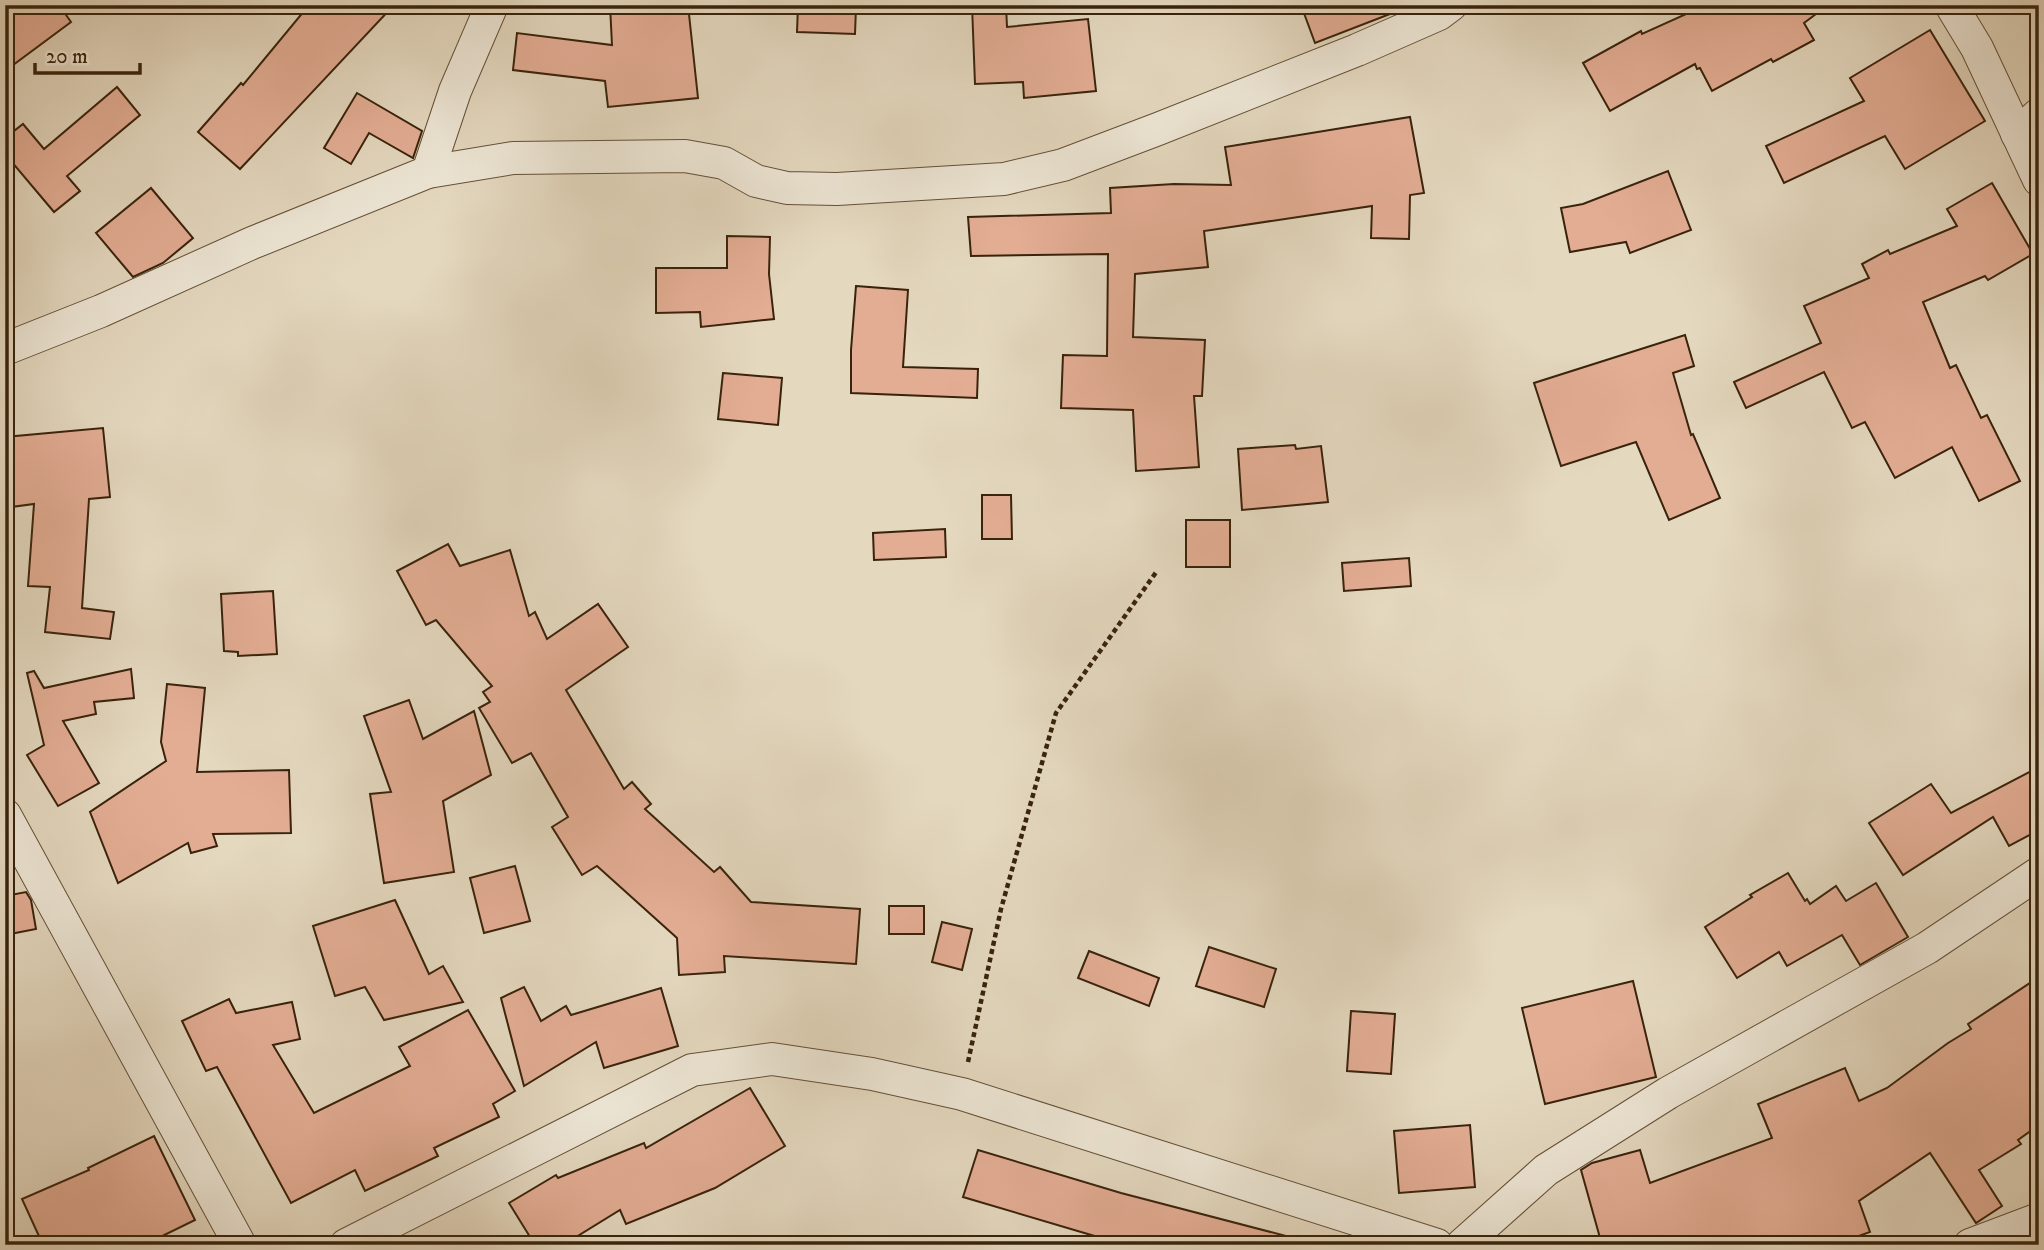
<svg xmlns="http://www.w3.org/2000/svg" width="2044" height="1250" viewBox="0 0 2044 1250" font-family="'IM FELL DW Pica',serif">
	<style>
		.building { fill: #e3ad94; stroke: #39230b; stroke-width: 2 }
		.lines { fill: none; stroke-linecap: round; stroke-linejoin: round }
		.minor-casing { stroke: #645038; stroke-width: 34 }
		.path { stroke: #39230b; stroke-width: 4.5; stroke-dasharray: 5 3.5; stroke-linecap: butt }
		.minor { stroke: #ede6d5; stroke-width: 32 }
	</style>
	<rect width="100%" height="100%" fill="#e4d8bf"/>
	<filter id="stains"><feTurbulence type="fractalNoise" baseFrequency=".00286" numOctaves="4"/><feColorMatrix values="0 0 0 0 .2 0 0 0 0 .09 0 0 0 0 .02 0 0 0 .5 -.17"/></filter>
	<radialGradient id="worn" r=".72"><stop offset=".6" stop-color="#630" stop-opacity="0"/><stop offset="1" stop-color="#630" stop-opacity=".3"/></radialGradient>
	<!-- building -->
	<g class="building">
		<path d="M5,5h54l12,17 -66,49z"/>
		<path d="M309,5h85l-154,164 -42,-37 43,-49 2,2z"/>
		<path d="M610,5h78l10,93 -90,9 -3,-26 -92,-11 4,-37 95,12z"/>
		<path d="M798,5l58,2 -1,27 -58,-2z"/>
		<path d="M972,5h34l1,22 81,-8 8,72 -72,7 -1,-16 -48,2z"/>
		<path d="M1301,5h107v2l-93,36z"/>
		<path d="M1706,5h122l-24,18 10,17 -41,22 -2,-3 -59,32 -12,-23 -3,1 -2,-5 -85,47 -27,-48 58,-32 1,3z"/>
		<path d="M1930,30l55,91 -80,48 -20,-33 -101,47 -18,-37 98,-45 -14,-23z"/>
		<path d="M117,87l23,28 -73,61 13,15 -26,21 -49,-58v-16l18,-14 21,25z"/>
		<path d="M357,93l65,38 -9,27 -44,-25 -18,31 -27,-16z"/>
		<path d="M1410,117l14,76 -14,2 -1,44 -38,-1 1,-32 -168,25 4,36 -73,7 -2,63 72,3 -3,56h-8l5,71 -63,4 -3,-61 -72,-2 2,-53 44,1 1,-102 -137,2 -3,-39 143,-4 -1,-25 64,-4 57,1 -6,-38z"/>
		<path d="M1668,171l23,59 -61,23 -4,-11 -56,10 -9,-44 22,-4z"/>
		<path d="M1992,183l41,71 -45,26 -3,-4 -62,26 27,66 6,-3 25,53 6,-3 33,66 -41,20 -27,-54 -57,31 -30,-56 -13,6 -28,-56 -78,36 -12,-26 87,-39 -17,-37 65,-28 -7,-14 26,-14 2,4 67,-28 -10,-17z"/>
		<path d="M151,188l42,50 -30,25 -30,14 -37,-44z"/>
		<path d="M727,236l43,1 -1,37 5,45 -73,8 -1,-15 -44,1v-45h71z"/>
		<path d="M856,286l52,4 -5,77 75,2 -1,29 -126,-5v-43z"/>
		<path d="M1685,335l9,31 -21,7 18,62 2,-1 27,64 -51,22 -33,-78 -75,24 -27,-83z"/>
		<path d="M723,373l59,5 -4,47 -60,-6z"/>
		<path d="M103,428l7,69 -21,2 -7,109 32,4 -4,27 -65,-7 5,-45 -22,-1 6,-82 -23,3 -6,-70z"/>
		<path d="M1295,445l1,4 25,-3 7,56 -86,8 -4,-61z"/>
		<path d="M982,495h29l1,44h-30z"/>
		<rect x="1186" y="520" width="44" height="47"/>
		<path d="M945,529l1,28 -72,3 -1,-27z"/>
		<path d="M448,544l12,22 50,-16 19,66 6,-4 12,27 51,-35 30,43 -62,43 58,99 8,-7 19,22 -6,5 69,63 6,-5 31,35 109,7 -4,55 -132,-8 1,16 -46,3 -2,-37 -80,-72 -15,9 -30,-48 16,-10 -37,-64 -19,10 -33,-55 11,-6 -7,-10 9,-6 -56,-66 -10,5 -29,-54z"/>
		<path d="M1409,558l2,28 -67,5 -2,-28z"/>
		<path d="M273,591l4,63 -39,2v-4l-14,-1 -3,-57z"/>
		<path d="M131,669l3,29 -40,4 2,12 -33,7 36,62 -41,23 -31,-51 17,-10 -17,-72 7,-2 10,17z"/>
		<path d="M167,684l38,4 -8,84 92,-2 2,63 -78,1 4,12 -26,7 -3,-10 -70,40 -28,-71 76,-51 -5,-19z"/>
		<path d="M409,700l14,39 51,-28 17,64 -48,26 11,71 -70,11 -14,-89 21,-2 -27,-76z"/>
		<path d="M2039,767v63l-30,16 -16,-29 -90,58 -34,-52 62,-39 20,29z"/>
		<path d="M515,866l15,55 -46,12 -14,-55z"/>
		<path d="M1788,873l17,28 2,-2 3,5 26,-18 10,15 30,-18 32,54 -48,28 -18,-30 -55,31 -8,-14 -42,26 -32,-51 47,-30 -2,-2z"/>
		<path d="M26,892l5,8 5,29 -31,6v-39z"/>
		<path d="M395,900l34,74 14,-8 20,36 -79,18 -19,-33 -30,9 -22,-70z"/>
		<rect x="889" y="906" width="35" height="28"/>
		<path d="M942,922l30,7 -10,41 -30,-8z"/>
		<path d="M1209,947l67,22 -12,38 -68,-21z"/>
		<path d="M1089,951l70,27 -10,28 -71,-28z"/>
		<path d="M2039,977v148l-21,15 3,4 -42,26 23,36 -26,17 -46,-70 -71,48 11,31 -36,13h-232l-21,-75 11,-7 48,-13 10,33 122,-45 -14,-34 87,-36 14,33 28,-13 61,-45 23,-14 -3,-5z"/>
		<path d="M1633,981l23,96 -111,27 -23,-96z"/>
		<path d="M524,987l17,34 25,-15 5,9 90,-27 17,58 -74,22 -8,-26 -72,44 -23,-88z"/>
		<path d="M229,999l7,14 56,-11 8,37 -27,6 41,68 96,-47 -11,-19 69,-37 47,81 -22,13 6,13 -65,31 4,8 -73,35 -10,-21 -64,33 -74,-136 -11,4 -24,-50z"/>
		<path d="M1351,1011l44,3 -4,60 -44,-3z"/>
		<path d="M750,1088l35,58 -70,42 -89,36 -6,-14 -57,35h-28l-26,-42 47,-28 2,3 86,-35 2,5z"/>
		<path d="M1470,1125l5,62 -76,6 -5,-62z"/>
		<path d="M154,1136l41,84 -51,25h-101l-21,-46 67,-29 -1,-2z"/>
		<path d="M978,1150l143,43 165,43 -1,9h-179l2,-5 -145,-43z"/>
	</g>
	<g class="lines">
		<defs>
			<g id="minor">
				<path d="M1951,5l26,43 62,132"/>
				<path d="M2017,134l22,-20"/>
				<path d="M428,172l27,-81 37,-86"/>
				<path d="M5,349l96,-38 151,-68 176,-71 85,-14 172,-2 39,7 32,18 31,7 50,1 167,-10 59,-14 95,-36 199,-79 82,-36 12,-9"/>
				<path d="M5,815l235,430"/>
				<path d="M346,1245l346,-175 80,-11 100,15 90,20 475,151"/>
				<path d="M1462,1245l84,-75 122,-77 259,-145 112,-75"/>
				<path d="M1970,1245l69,-26"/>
			</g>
		</defs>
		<!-- minor casing -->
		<use href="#minor" class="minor-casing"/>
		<!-- path -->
		<path class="path" d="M968,1062l33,-153 55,-196 101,-142"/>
		<!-- minor -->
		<use href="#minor" class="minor"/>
	</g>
	<!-- margin -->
	<rect width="2044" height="1250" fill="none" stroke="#e4d8bf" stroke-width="28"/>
	<rect x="7" y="7" width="2030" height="1236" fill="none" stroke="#39230b" stroke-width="3.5"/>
	<rect x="14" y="14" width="2016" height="1222" fill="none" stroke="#39230b" stroke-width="2"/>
	<!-- scale -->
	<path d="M35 63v10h105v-10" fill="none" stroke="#39230b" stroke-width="3.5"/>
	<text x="46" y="63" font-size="21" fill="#39230b" stroke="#ede6d5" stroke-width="5" paint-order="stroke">20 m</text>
	<rect width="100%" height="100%" filter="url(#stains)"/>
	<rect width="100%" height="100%" fill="url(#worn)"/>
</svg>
